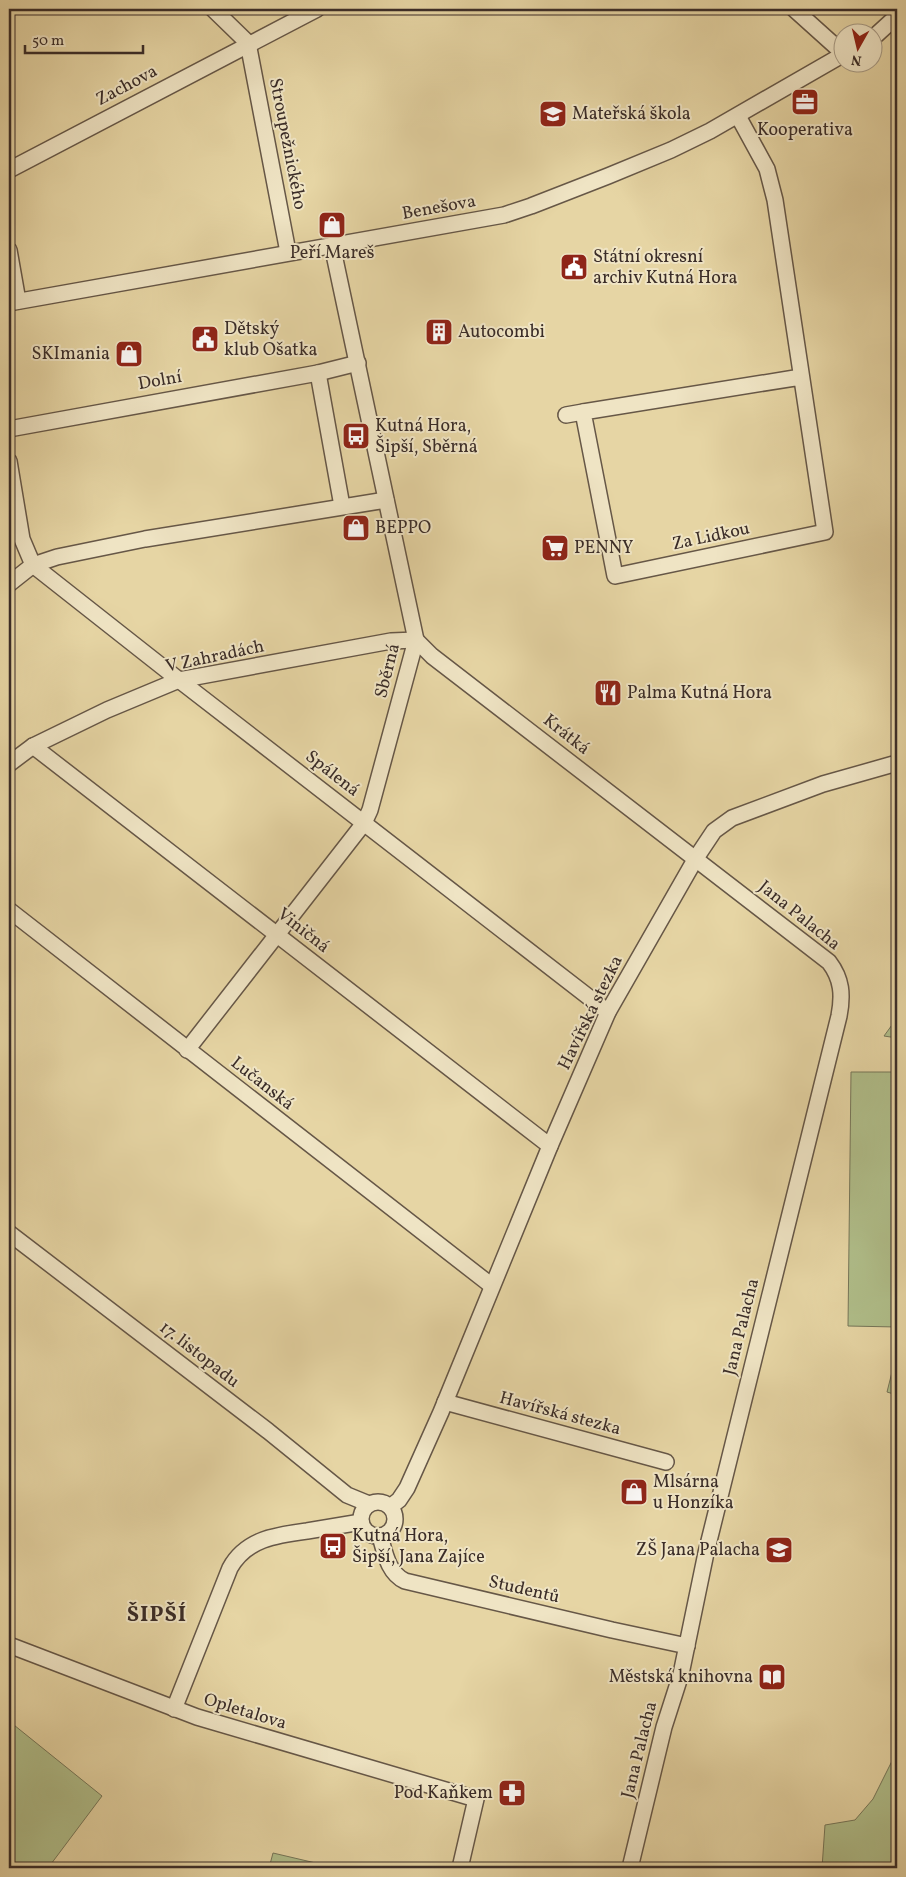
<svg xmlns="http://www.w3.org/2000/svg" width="906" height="1877" viewBox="0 0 906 1877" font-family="Vollkorn,serif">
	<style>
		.green { fill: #b0be8a; stroke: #767659 }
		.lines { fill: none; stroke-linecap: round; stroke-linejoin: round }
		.minor-casing { stroke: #665747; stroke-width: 18 }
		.minor { stroke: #efe4c4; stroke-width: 15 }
		.labels { text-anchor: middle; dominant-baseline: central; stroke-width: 4; stroke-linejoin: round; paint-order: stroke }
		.street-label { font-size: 18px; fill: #3b2d28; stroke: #efe4c4 }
		.poi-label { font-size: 18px; fill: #3b2d28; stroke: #efe4c4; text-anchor: start }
		.district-label { font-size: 22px; font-weight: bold; letter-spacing: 1px; fill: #3b2d28; stroke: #efe4c4 }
	</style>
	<rect width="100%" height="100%" fill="#e6d5a4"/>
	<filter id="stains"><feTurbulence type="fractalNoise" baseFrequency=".004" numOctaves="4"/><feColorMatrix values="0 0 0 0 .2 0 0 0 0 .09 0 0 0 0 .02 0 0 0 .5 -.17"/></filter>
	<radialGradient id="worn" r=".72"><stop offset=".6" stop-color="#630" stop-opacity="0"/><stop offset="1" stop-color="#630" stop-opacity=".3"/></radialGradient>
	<!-- green -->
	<g class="green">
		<path d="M897,1018v20l-13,-2z"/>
		<path d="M851,1072h46v255l-49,-1z"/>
		<path d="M894,1364l3,1v30l-10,-3z"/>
		<path d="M9,1721l93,75 -54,72h-39z"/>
		<path d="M897,1751v117h-75l3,-43 30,-5 18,-21z"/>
		<path d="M273,1853l64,15h-68z"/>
	</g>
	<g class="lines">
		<defs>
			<g id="minor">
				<path d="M213,9l35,34 40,209"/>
				<path d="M794,9l50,45"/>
				<path d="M874,37l23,-21"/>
				<path d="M738,116l29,53 8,31 50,332 -210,44 -32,-164 218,-35"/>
				<path d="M9,170l308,-161"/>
				<path d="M9,250l9,51"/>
				<path d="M9,303l495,-88 27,-9 77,-30 63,-26 39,-19 134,-77"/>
				<path d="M318,373l24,133"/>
				<path d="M566,415l17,-3"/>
				<path d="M9,429l309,-56 40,-10"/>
				<path d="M9,461l13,78 11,26 146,115 429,332"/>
				<path d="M9,584l24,-19 24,-8 88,-18 241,-39"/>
				<path d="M416,640l16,16 397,306c13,17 14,33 10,54l-133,537 -25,121 -17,53 -34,141"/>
				<path d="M33,746l517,400"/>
				<path d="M9,764l24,-18 74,-36 72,-30 212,-39 25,-1"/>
				<path d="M9,910l483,376"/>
				<path d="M187,1050l177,-227 6,-13 46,-170 -84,-395"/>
				<path d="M9,1233l259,198 79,64 22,9"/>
				<path d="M445,1402l221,60"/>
				<circle cx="378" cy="1519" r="17"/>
				<path d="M390,1507l9,-7 8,-12 34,-76 109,-266 58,-134 88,-154 18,-27 18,-13 91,-34 74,-21"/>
				<path d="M380,1536c5,17 8,37 25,45l207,49 75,16"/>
				<path d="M9,1645l188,72 279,82 -16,69"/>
				<path d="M174,1709l56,-141c16,-29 46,-33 77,-37 18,-3 36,-6 54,-9"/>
			</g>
		</defs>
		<!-- minor casing -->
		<use href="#minor" class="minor-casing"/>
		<!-- minor -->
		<use href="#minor" class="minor"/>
	</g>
	<!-- icons -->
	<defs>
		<symbol id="office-square" viewBox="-11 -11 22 22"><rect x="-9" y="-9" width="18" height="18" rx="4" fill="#8f2418" stroke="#efe4c4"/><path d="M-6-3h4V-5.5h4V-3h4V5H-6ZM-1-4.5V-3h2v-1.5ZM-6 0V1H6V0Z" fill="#fff"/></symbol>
		<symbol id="school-square" viewBox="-11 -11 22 22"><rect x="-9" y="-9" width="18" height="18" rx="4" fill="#8f2418" stroke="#efe4c4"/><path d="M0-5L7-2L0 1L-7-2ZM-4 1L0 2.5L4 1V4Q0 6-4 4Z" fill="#fff"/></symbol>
		<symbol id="shop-square" viewBox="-11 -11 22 22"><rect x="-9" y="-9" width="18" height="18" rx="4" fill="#8f2418" stroke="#efe4c4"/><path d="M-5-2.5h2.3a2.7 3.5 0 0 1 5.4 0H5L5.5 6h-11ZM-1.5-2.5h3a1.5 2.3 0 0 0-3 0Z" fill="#fff"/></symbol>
		<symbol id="civic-square" viewBox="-11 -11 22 22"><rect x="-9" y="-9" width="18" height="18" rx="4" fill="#8f2418" stroke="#efe4c4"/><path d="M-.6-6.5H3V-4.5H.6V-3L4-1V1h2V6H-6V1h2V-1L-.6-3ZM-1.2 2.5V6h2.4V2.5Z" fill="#fff"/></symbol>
		<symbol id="building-square" viewBox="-11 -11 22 22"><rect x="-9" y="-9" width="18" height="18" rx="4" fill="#8f2418" stroke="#efe4c4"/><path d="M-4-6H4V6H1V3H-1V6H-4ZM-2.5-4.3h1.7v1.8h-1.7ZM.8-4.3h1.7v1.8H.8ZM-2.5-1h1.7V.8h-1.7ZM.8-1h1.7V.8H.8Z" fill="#fff"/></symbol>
		<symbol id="bus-square" viewBox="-11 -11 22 22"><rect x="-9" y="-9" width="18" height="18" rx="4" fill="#8f2418" stroke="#efe4c4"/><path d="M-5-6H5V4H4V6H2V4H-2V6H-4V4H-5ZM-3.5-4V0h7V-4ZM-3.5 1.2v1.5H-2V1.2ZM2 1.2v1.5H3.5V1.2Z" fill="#fff"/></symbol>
		<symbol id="supermarket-square" viewBox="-11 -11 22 22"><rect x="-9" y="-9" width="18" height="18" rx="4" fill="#8f2418" stroke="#efe4c4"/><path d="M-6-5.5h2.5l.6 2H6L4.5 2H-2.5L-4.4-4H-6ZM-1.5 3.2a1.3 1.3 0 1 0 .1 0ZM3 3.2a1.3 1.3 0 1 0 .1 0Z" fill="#fff"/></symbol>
		<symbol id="restaurant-square" viewBox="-11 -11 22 22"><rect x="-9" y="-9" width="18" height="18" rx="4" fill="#8f2418" stroke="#efe4c4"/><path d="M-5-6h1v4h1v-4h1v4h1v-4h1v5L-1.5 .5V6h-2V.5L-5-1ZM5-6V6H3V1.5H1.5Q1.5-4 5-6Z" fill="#fff"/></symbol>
		<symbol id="library-square" viewBox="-11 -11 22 22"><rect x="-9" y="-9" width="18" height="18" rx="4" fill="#8f2418" stroke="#efe4c4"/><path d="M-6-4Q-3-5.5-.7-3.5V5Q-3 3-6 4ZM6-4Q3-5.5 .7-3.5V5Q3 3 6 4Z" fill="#fff"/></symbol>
		<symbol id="pharmacy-square" viewBox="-11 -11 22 22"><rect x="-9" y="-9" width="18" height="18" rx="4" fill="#8f2418" stroke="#efe4c4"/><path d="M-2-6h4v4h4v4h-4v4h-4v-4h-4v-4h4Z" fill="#fff"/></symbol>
	</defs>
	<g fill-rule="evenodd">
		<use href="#office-square" x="789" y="86" width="32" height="32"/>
		<use href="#school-square" x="537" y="98" width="32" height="32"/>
		<use href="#shop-square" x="316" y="209" width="32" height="32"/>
		<use href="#civic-square" x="558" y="251" width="32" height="32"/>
		<use href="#building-square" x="423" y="316" width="32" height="32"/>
		<use href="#civic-square" x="189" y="323" width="32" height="32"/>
		<use href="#shop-square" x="113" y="338" width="32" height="32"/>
		<use href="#bus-square" x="340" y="420" width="32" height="32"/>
		<use href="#shop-square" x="340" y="512" width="32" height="32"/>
		<use href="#supermarket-square" x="539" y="532" width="32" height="32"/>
		<use href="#restaurant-square" x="592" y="677" width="32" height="32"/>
		<use href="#shop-square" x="618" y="1476" width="32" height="32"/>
		<use href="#bus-square" x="317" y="1530" width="32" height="32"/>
		<use href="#school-square" x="763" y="1534" width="32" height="32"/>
		<use href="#library-square" x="756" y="1661" width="32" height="32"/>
		<use href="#pharmacy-square" x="496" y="1777" width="32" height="32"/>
	</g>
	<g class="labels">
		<!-- street labels -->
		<g class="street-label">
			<text transform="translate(127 86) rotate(-28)">Zachova</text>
			<text transform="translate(287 144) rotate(79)">Stroupežnického</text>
			<text transform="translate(439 208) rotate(-10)">Benešova</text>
			<text transform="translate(160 381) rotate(-10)">Dolní</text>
			<text transform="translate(711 537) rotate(-12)">Za Lidkou</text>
			<text transform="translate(215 657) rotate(-12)">V Zahradách</text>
			<text transform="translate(388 671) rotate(-76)">Sběrná</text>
			<text transform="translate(566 735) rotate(38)">Krátká</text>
			<text transform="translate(332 774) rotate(38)">Spálená</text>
			<text transform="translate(799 916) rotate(39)">Jana Palacha</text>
			<text transform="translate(303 931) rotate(38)">Viničná</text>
			<text transform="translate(591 1013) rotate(-64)">Havířská stezka</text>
			<text transform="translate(262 1084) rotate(38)">Lučanská</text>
			<text transform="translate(742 1327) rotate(-76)">Jana Palacha</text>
			<text transform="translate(199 1355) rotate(38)">17. listopadu</text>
			<text transform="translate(560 1414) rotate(15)">Havířská stezka</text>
			<text transform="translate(524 1590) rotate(13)">Studentů</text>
			<text transform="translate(245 1712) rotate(17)">Opletalova</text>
			<text transform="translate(640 1750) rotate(-76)">Jana Palacha</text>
		</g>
		<!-- poi labels -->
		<g class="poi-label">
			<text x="572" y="114">Mateřská škola</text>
			<text x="805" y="130" text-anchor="middle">Kooperativa</text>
			<text x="332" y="253" text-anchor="middle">Peří Mareš</text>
			<text x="593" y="257">Státní okresní<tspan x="593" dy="21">archiv Kutná Hora</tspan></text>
			<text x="224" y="329">Dětský<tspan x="224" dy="21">klub Ošatka</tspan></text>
			<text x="458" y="332">Autocombi</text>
			<text x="110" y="354" text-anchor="end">SKImania</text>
			<text x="375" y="426">Kutná Hora,<tspan x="375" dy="21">Šipší, Sběrná</tspan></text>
			<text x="375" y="528">BEPPO</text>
			<text x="574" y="548">PENNY</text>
			<text x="627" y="693">Palma Kutná Hora</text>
			<text x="653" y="1482">Mlsárna<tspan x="653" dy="21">u Honzíka</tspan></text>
			<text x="352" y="1536">Kutná Hora,<tspan x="352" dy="21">Šipší, Jana Zajíce</tspan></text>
			<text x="760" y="1550" text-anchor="end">ZŠ Jana Palacha</text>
			<text x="753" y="1677" text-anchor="end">Městská knihovna</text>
			<text x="493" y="1793" text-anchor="end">Pod Kaňkem</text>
		</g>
		<!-- district labels -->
		<g class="district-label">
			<text x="157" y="1615">ŠIPŠÍ</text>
		</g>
	</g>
	<!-- margin -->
	<rect width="906" height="1877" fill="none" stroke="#e6d5a4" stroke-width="30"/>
	<rect x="10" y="10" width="886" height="1857" fill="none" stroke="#3b2d28" stroke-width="2.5"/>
	<rect x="15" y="15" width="876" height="1847" fill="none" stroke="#3b2d28"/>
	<!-- north arrow -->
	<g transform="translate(858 48) rotate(188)"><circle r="24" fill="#efe4c4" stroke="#a79b86"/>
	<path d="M0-4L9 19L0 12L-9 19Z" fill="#8f2418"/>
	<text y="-8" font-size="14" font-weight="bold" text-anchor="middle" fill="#3b2d28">N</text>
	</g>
	<!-- scale -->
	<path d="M25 45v8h118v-8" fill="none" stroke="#3b2d28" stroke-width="2.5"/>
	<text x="32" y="45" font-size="15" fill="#3b2d28" stroke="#efe4c4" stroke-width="4" paint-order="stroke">50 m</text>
	<rect width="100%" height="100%" filter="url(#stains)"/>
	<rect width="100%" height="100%" fill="url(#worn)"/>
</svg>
